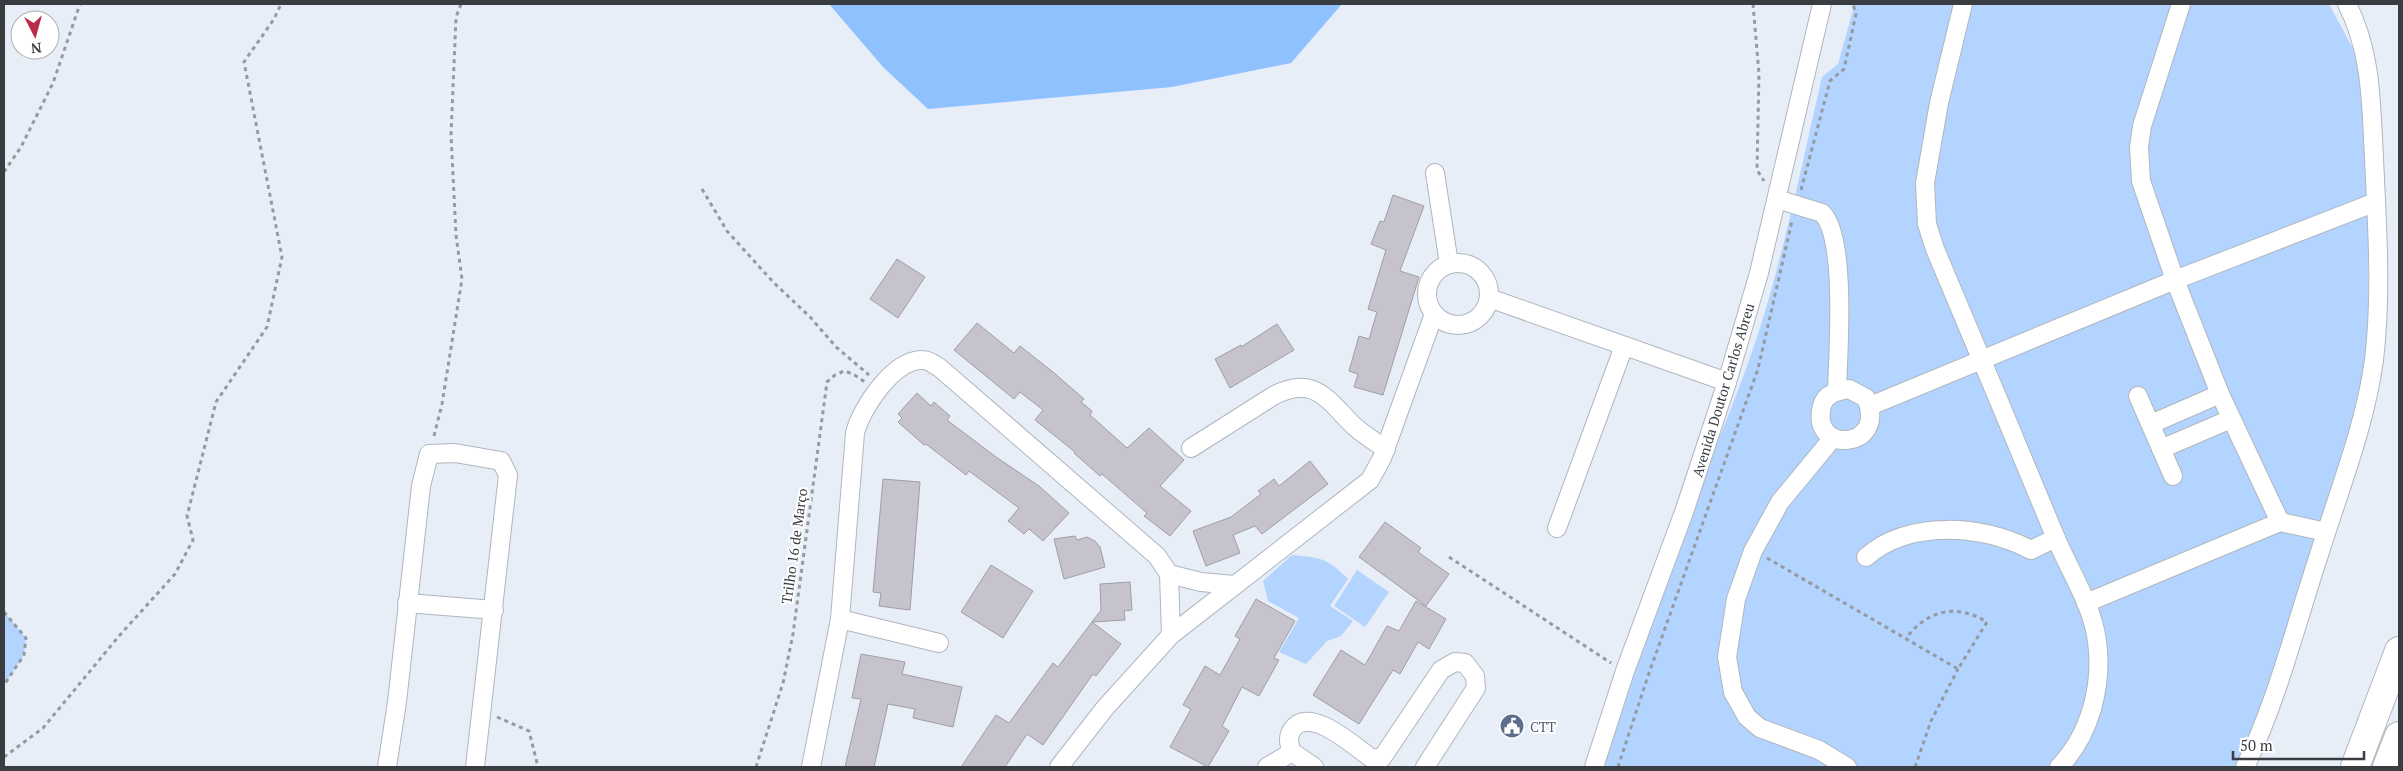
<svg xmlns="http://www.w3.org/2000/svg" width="2403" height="771" viewBox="0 0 2403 771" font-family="'PT Serif',serif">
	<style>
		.green { fill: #b3d4fe }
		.forest { fill: #90c1ff }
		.building { fill: #c6c3cd; stroke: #a09da6 }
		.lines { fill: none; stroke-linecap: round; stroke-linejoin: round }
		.minor-casing { stroke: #b0b6bf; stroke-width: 20 }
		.trunk-casing { stroke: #b0b6bf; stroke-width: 30 }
		.path { stroke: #959aa1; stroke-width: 3; stroke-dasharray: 4 4; stroke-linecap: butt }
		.minor { stroke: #fff; stroke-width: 18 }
		.trunk { stroke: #fff; stroke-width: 28 }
		.labels { text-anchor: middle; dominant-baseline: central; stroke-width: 4; stroke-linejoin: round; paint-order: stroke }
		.street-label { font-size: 14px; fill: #393c40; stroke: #fff }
		.service-label { font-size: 14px; fill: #4e5e75; stroke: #fff; text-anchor: start }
	</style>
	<rect width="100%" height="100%" fill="#e7eef8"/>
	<!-- green -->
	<g class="green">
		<path d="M1851,4h478l29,54 6,31 4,101v163l-14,66 -68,222 -49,126h-634c23,-76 46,-152 74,-226 27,-69 58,-136 81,-207 27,-84 44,-171 64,-257l16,-13 15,-54z"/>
		<path d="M1292,555c30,3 35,3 56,24l-18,27 23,15 -12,15 -14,5 -21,23 -27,-12 20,-34 -31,-17 -5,-20z"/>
		<path d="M1357,570l32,22 -24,35 -31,-21z"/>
		<path d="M4,612l22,26 -2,17 -20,30z"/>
	</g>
	<!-- forest -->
	<path class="forest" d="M829,4h513l-51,59 -119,24 -244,22 -45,-42z"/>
	<!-- building -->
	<g class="building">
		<path d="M1393,195l31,11 -24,65 19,6 -36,118 -29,-8 4,-13 -9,-3 10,-35 10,3 8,-27 -9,-3 18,-59 -15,-6 9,-23 4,1z"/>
		<path d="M897,259l28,18 -27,41 -28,-19z"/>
		<path d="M977,323l37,30 6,-7 33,26 31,27 -3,3 11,9 -2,4 37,33 22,-20 35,32 -24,26 31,25 -21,25 -26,-20 3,-3 -45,-39 -2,2 -26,-23 1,-1 -40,-32 8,-10 -23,-18 -6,7 -60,-49z"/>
		<path d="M1277,324l17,26 -64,38 -15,-29 26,-14v2z"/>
		<path d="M917,393l14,13 3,-4 16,14 -3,4 49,37 43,29 30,27 -26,28 -14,-12 -5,5 -16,-13 11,-13 -50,-37 -3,4 -40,-31 -2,1 -26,-23 4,-4 -4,-4z"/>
		<path d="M1310,461l18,23 -66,50 -7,-8 -22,9 7,18 -34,13 -13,-35 38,-14 30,-23 -3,-3 16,-12 5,7z"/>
		<path d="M883,479l37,3 -10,128 -31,-4 2,-13 -8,-1z"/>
		<path d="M1385,522l36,26 -3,4 31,22 -23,32 -67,-49z"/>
		<path d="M1075,536l2,4 10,-3 8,4 5,6 5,20 -41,12 -10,-40z"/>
		<path d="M991,565l42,26 -30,47 -42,-26z"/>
		<path d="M1130,582l2,28 -8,1 1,9 -33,2 29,22 -25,32 -3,-2 -50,71 -16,-11 -22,33h-44l35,-52 13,8 44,-60 5,4 43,-57 -1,-26z"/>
		<path d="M1256,599l39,22 -21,37 5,2 -20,36 -17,-9 -20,39 7,5 -21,36 -38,-20 21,-38 -8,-4 22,-39 15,9 20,-36 -5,-3z"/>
		<path d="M1416,601l30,18 -17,30 -11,-7 -18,32 -7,-4 -34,54 -46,-29 28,-45 24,15 22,-39 12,5z"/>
		<path d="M861,654l44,8 -3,12 60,13 -9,40 -40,-9 2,-9 -27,-5 -14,63h-29l16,-68 -9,-1z"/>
	</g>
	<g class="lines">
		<defs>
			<g id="minor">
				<path d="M1963,4l-24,99 -14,80 2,41 8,25c41,96 80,191 120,287 14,34 37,68 42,105 6,45 -7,94 -38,126"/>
				<path d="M2181,4l-39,122 -3,21 2,34 34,99 201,-78"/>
				<path d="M1435,173l14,91"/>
				<path d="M1777,199l45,14c25,24 16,141 15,178"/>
				<circle cx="1458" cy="294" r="31"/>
				<path d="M1489,298l238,84"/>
				<path d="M1849,389l17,9c23,52 -57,57 -44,8 3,-13 16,-15 27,-17z"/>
				<path d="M2138,396l35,80"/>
				<path d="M1870,406l305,-126 45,114 60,128 -194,81"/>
				<path d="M2151,424l69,-30"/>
				<path d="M1832,439l-52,63 -27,49 -17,48 -9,58 6,35 14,25 13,11 59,22 28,17"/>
				<path d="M1191,448l82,-52c42,-22 54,4 81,30 10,9 21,16 32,23"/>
				<path d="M2161,449l70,-30"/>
				<path d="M2280,522l46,10"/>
				<path d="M1557,528l67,-182"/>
				<path d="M1866,557c44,-38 116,-32 165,-7l25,-12"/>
				<path d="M1169,574l32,8 33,3"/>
				<path d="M407,603l87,7"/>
				<path d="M840,619l99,24"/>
				<path d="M387,767l10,-65 24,-216 8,-32 26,-1 46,8 7,14 -33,292"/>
				<path d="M811,767l29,-148 15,-186c6,-24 38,-74 68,-73 6,0 12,5 17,8l217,188 12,18 2,61"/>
				<path d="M1059,767l46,-59 66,-73 199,-155 12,-22 52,-144"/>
				<path d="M1267,767l25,-15"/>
				<path d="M1314,767l-22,-15c-3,-7 -5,-15 0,-22 16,-26 62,16 79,28h11l59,-88 14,-8 10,1 10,13 1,12 -51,79"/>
				<path d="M1594,767l31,-96 59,-159 43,-130 32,-109 63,-269"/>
				<path d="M2245,767c32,-66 50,-140 73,-209 20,-65 47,-131 56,-198 8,-67 3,-135 0,-202 -3,-54 -2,-105 -27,-154"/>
			</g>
			<g id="trunk">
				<path d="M2355,767l44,-116"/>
				<path d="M2387,767l12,-31"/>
			</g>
		</defs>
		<!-- minor casing -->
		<use href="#minor" class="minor-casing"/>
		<!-- trunk casing -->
		<use href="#trunk" class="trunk-casing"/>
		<!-- path -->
		<g class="path">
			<path d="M1753,4l6,70 -2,96 7,11"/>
			<path d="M4,172l17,-25 32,-64 27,-79"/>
			<path d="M702,189l25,42 47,52 37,35 25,29 33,28"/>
			<path d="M1801,190l29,-109 14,-12 12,-55 -3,-10"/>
			<path d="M434,436l8,-32 20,-125 -6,-44 -5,-100 5,-118 5,-13"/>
			<path d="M1449,557l162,106"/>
			<path d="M1767,558l191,111 29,-47c-31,-19 -59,-12 -81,16"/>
			<path d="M4,612l22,26 -2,17 -20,30"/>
			<path d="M497,717l32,14 9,36"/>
			<path d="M4,757l39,-29 76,-92 56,-62 18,-34 -6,-24 29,-114 51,-75 15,-70 -38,-195 30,-43 7,-15"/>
			<path d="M756,767l27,-84 10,-49 34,-252 8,-7 9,-4 9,3 12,8"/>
			<path d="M1618,767l31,-94 109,-304 34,-148"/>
			<path d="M1915,767l16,-46 27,-52"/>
		</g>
		<!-- minor -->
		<use href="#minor" class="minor"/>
		<!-- trunk -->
		<use href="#trunk" class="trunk"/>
	</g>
	<!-- icons -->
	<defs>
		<symbol id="civic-disc" viewBox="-11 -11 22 22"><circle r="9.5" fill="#5c6f8a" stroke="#fff"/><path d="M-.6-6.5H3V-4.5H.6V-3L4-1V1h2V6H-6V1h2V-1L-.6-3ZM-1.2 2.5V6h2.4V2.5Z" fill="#fff"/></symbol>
	</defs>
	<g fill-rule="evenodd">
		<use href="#civic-disc" x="1498" y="712" width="28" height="28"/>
	</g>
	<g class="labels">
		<!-- street labels -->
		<g class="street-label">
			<text transform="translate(1723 390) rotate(-73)">Avenida Doutor Carlos Abreu</text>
			<text transform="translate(794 546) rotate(-82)">Trilho 16 de Março</text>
		</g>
		<!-- service labels -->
		<g class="service-label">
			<text x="1530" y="726">CTT</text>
		</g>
	</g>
	<!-- border -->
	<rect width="2403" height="771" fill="none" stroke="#393c40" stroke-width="10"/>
	<!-- north arrow -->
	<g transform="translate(35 35) rotate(174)"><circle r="24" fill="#ffffff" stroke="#b0b1b3"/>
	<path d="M0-4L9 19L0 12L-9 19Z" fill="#bb2a4a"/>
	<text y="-8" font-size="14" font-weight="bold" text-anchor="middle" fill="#393c40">N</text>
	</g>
	<!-- scale -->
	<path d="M2233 751v8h131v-8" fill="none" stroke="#393c40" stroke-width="2.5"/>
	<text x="2240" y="751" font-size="15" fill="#393c40" stroke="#ffffff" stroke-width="4" paint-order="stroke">50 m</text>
</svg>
